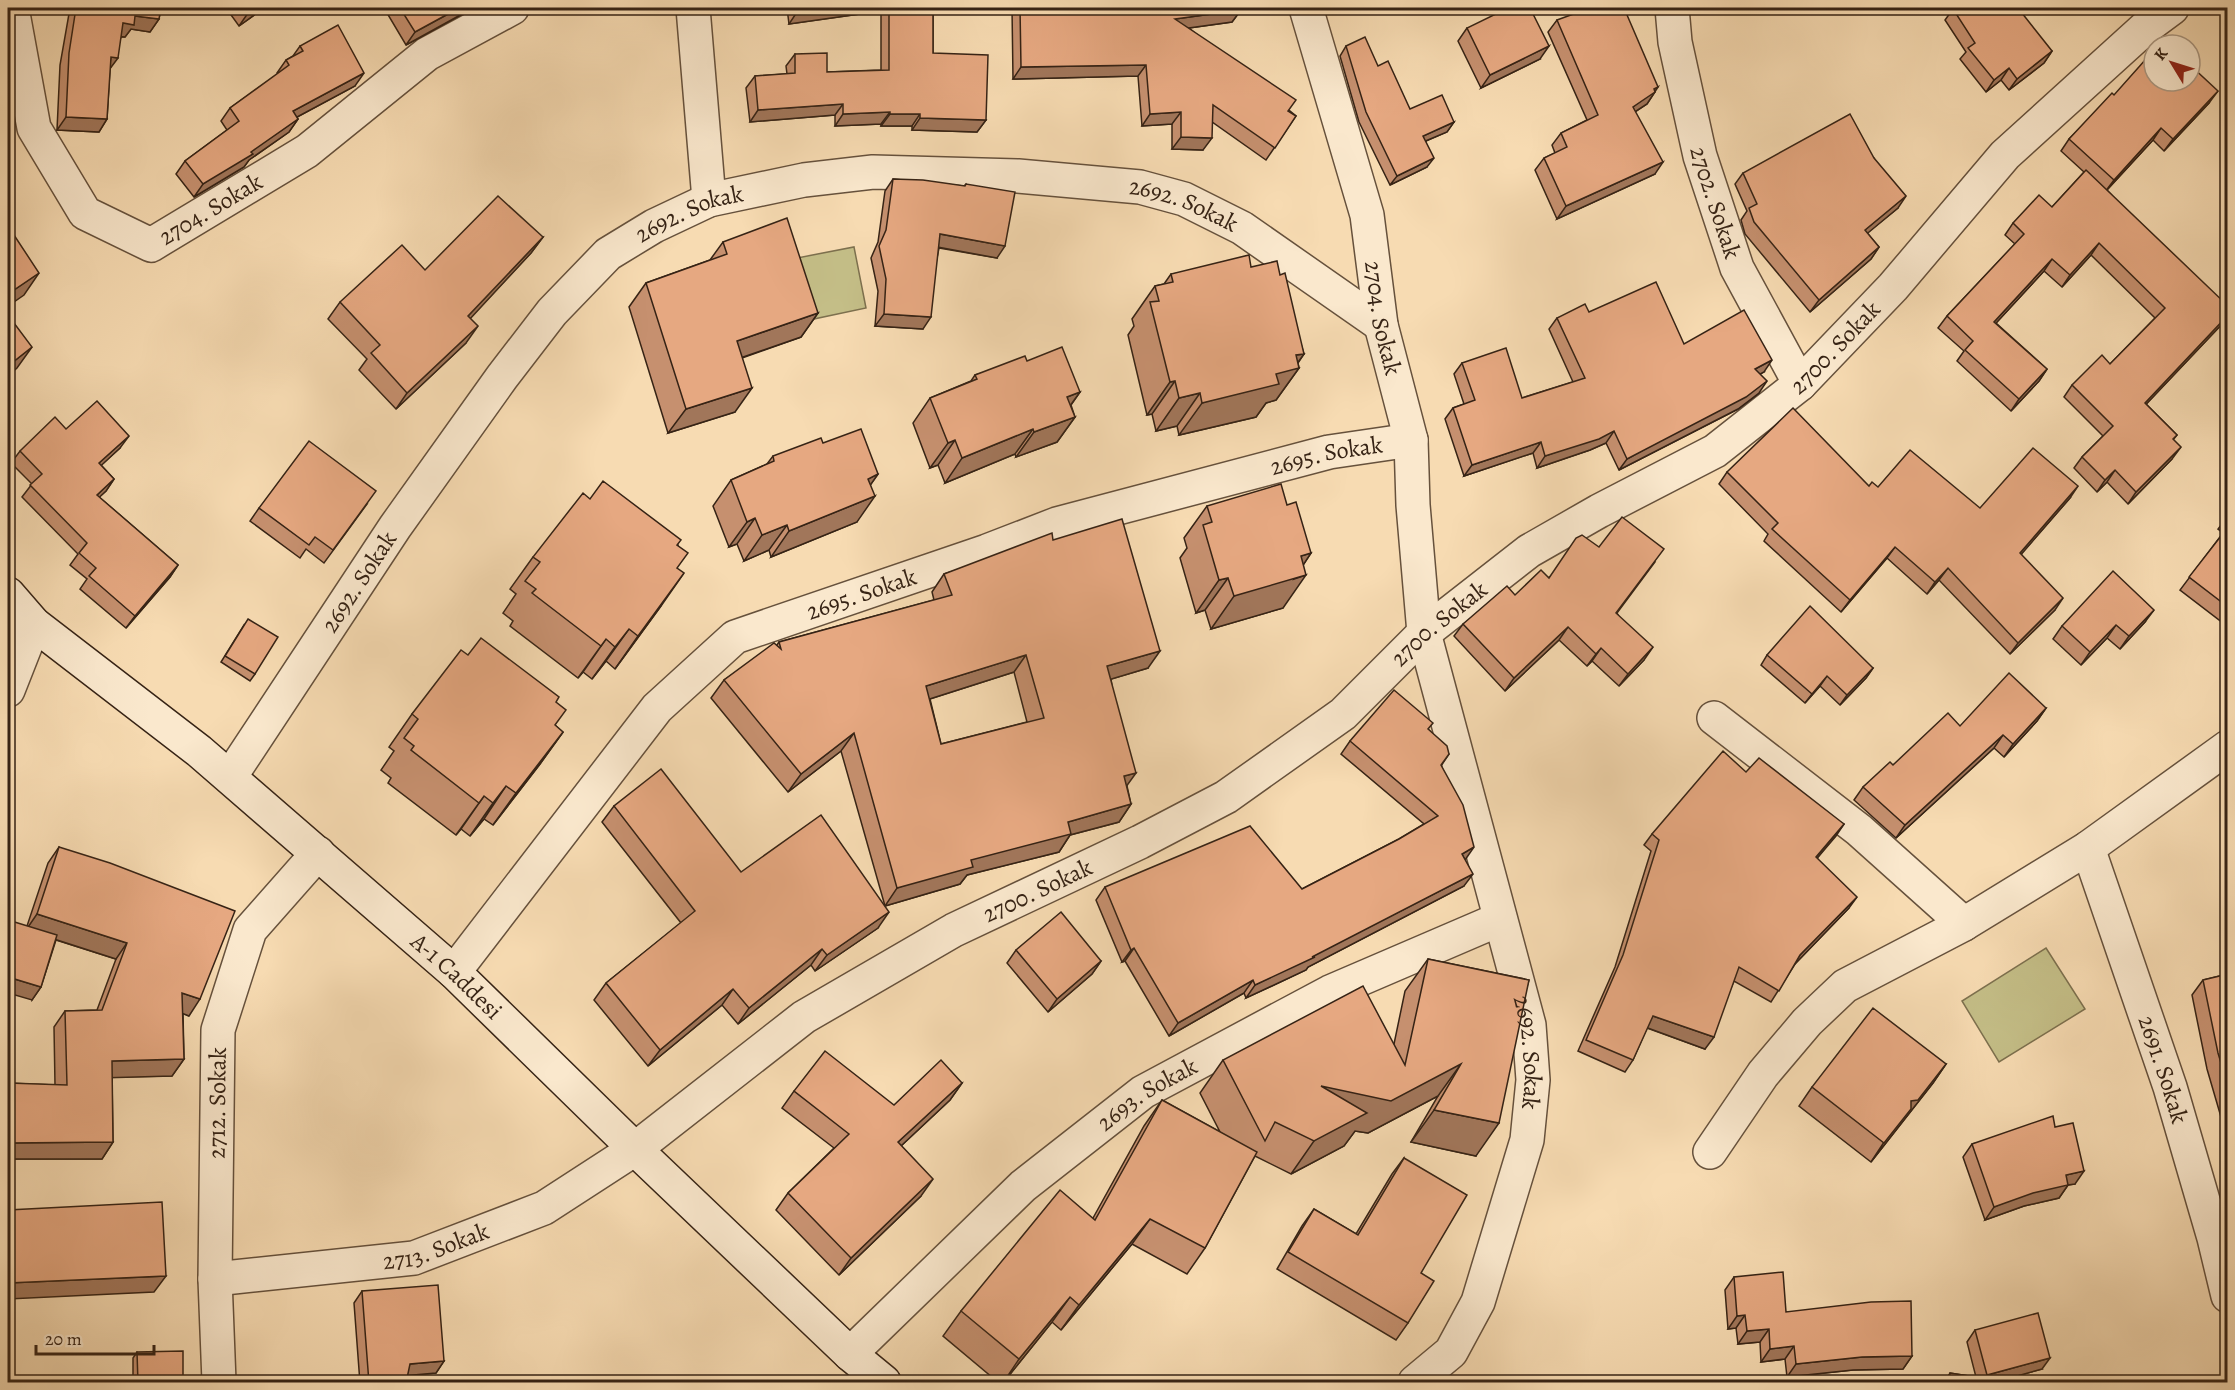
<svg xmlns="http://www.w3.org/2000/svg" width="2235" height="1390" viewBox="0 0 2235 1390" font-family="Alegreya,serif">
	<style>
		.green { fill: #c4be87; stroke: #7d704e; stroke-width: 1.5 }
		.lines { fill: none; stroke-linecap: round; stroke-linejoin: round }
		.minor-casing { stroke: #66513c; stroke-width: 36 }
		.secondary-casing { stroke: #362315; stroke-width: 36 }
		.minor { stroke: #fae8cd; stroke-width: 33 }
		.secondary { stroke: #fae8cd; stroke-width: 33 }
		.wall { fill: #c6906f; stroke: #362315; stroke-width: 1.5; fill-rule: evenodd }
		.shaded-wall { fill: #a1765a; stroke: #362315; stroke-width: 1.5 }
		.building { fill: #e6a881; stroke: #362315; stroke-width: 1.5; fill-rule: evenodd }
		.labels { text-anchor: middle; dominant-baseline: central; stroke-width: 4.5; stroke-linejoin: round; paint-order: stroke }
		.street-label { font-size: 24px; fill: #362315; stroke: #fae8cd }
	</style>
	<rect width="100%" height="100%" fill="#f7dbb2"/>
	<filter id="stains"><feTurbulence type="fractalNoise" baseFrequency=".00333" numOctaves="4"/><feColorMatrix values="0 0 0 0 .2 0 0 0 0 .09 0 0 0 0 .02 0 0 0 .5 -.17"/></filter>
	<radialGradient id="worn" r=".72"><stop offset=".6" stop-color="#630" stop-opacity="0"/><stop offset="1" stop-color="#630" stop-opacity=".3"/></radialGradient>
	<!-- green -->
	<g class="green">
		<path d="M854,247l12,61 -57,12 -12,-62z"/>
		<path d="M2046,948l39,61 -86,53 -37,-61z"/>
	</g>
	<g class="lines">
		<defs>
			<g id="minor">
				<path id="s1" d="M12,8l22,120 51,85 66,32 156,-94 120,-97 85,-46"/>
				<path d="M693,8l16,192"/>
				<path id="s2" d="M1306,8l61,207 14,110 30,115 2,65 11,128 105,392 4,55 -6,60 -49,162 -27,50 -36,30"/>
				<path id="s3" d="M1672,8l3,34 25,114 37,112 63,116"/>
				<path d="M8,690l26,-66"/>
				<path d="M1714,718l145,112 105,94"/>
				<path id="s4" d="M230,777l165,-250 107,-150 50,-65 56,-58 46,-28 55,-26 95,-20 69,-8 145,4 122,11 44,12 58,29 139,97"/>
				<path id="s5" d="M2088,848l82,239 44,151 14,58"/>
				<path id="s6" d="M454,972l203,-264 78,-71 252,-86 70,-27 272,-72 82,-12"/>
				<path d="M1710,1152l53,-78 44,-52 38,-36 119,-62 124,-76 140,-101"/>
				<path id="s7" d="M215,1279l199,-21 130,-50 91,-59 169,-132 150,-87 186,-88 86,-45 117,-83 81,-81 105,-82 70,-40 116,-60 85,-67 93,-97 112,-132 140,-127 27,-20"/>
				<path id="s8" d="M850,1354l173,-168 120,-94 187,-100 170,-73"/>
				<path id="s9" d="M219,1382l-4,-103 3,-249 32,-100 68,-77"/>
			</g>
			<g id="secondary">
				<path id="s10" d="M8,594l26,30 165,127 255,221 181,177 215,205 34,28"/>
			</g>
		</defs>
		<!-- minor casing -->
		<use href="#minor" class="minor-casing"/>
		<!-- secondary casing -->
		<use href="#secondary" class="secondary-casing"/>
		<!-- minor -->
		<use href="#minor" class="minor"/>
		<!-- secondary -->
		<use href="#secondary" class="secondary"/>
	</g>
	<!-- wall -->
	<g class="wall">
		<path d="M70,8h91l-2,11 -9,13 -19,-3 -6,8h-4l-11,32 -3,50 -8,13 -42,-2 3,-65z"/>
		<path d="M226,8h38l-25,18z"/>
		<path d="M384,8h89l-67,37z"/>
		<path d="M787,8h146v45l53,67 -9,12 -65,-2v-4h-31v-2l-46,2v-11l-85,7 -4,-34 9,-12 32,-2 -1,-8 9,-12 32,18 54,-2v-59l-92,13z"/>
		<path d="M1012,8h228l1,2 -9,12 -43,6 107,88 -30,44 -54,-38 -9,28 -31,-1v-25l-30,2 -4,-50 -125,3z"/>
		<path d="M1953,9l99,42 -8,12 -35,27 -8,-10 -15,12 -26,-33 6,-7 -21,-32z"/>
		<path d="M1557,20l98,72 -8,12 -12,8 20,62 -98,45 -22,-49 9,-12 11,-5 -3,-8 9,-12 26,-13 -39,-88z"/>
		<path d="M1467,28l73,31 -59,29 -23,-47z"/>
		<path d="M300,46l55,40 -58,31 1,2 -9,13 -40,28 -5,7 -50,30 -18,-23 9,-13 42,-31 -6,-9 9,-13 48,-34 -1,-1 9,-13 7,-4z"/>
		<path d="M1346,46l32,20 32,43 44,13 -7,10 -21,9 1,26 -37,18 -31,-63 -19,-66z"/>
		<path d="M2114,95l95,8 -45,48 -11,-11 -46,50 117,132 -78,82 31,31 -4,5 -1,19 -44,45 -21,-22 -10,10 -23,-24 8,-11 21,-21 -39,-39 8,-12 38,-21 45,-46 -64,-63 -29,32 -18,-16 -48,52 51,46 -8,12 -28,30 -54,-50 7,-10 -26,-23 9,-12 68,-72 -10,-9 8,-12 39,-16 32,-35 -23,-21 8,-12z"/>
		<path d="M1874,158l24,50 -31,25 12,14 -8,12 -61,53 -65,-78 -4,-14 6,-9 -12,-27 8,-11z"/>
		<path d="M893,179l71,7 2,-2 31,74 -58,-10 -16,81 -48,-3 3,-35 -7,-33 7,-16 7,-51z"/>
		<path d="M543,237l-12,16 -61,65 -4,25 -70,66 -37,-39 8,-11 -39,-40 12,-17 85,-32z"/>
		<path d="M723,242l95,71 -17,24 -59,21 -7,54 -67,21 -39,-126 17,-24 64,-23z"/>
		<path d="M1251,267l29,8 24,79 -6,9 1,5 -23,32 -10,3 -10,14 -77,18 -2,-9 -21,5 -4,-17 -5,1 -19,-80 6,-9 -2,-7 23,-33 9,-2 7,-10z"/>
		<path d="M1589,312l175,60 -4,2 -1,19 -21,16 -119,61 -13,-27 -16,7 -53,18 -4,-15 -69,23 -19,-57 8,-11 11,-4 -10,-30 8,-11 60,35 51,-16 -24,-53 8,-11z"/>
		<path d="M1027,361l53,31 -9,13 4,12 -18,25 -41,15 -1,-3 -70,29 -7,-18 -8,3 -17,-45 17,-25 41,-17 4,-6z"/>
		<path d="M66,429l54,19 -19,17 13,14 -8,12 -7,6 79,68 -8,12 -44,51 -46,-39 7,-10 -17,-14 8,-11 -56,-57 10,-13 -21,-21 9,-12z"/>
		<path d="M773,456l105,18 -8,11 -13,37 -86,35 -2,-7 -25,11 -7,-17 -8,3 -16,-41 18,-26 36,-16z"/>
		<path d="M1727,472l151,15 102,21 90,-10 -49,56 34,56 -45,44 -71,-74 -12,14 -40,-36 -46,54 -77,-71 4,-7 -49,-50z"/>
		<path d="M367,504l-43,59 -18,-14 -6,9 -50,-37 9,-13z"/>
		<path d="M1287,505l24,48 -8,12 -20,43 -72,21 -6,-19 -9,3 -16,-55 7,-10 -3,-10 23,-32z"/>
		<path d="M2228,516v108l-1,2 -47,-36 43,-57 -5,-4z"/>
		<path d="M1053,540l95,128 -37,11 16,107 4,18 -12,18 -49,13 -11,17 -92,23 -7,9 -75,22 -44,-155 -53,41 -77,-94 13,-18 53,-35 2,-3 155,-42 -2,-8 12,-18zM1014,672l13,50 -86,22 -11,-45z"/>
		<path d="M678,545l-1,24 -16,37 -46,63 -9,-8 -14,18 -9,-7 -5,6 -68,-52 3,-5 -10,-8 13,-19 -6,-5 23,-32z"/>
		<path d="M1599,547l56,15 -38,51 27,47 -25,26 -27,-25 -5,5 -28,-26 -54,51 -51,-55 9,-12 85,-46z"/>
		<path d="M2145,622l-25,27 -13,-11 -26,27 -28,-26 9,-13z"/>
		<path d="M244,625l11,49 -5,7 -29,-19z"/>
		<path d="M468,655l88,47 -1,23 8,7 -23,32 -47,61 -9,-6 -14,17 -9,-7 -5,6 -68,-52 3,-5 -10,-8 13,-19 -5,-4 23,-33z"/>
		<path d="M1767,655l106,13 -7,10 -26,27 -20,-19 -15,17 -44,-38z"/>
		<path d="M2046,708l-9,13 -33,36 -10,-9 -98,90 -42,-38 9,-13 30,-22 67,-39z"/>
		<path d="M1429,730l20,24 -8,12 24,94 -1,26 -156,81 -2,3 -60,28 -2,-5 -75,43 -44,-75 -3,1 -26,-62 9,-13 197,2 97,-50 25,-15 -83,-70 9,-13z"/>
		<path d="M1746,772l98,52 -27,34 32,50 -54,56 -24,38 -37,-21 -29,68 -58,-21 -14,32 -8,12 -47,-21 37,-84 36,-116 -7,-6 8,-11z"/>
		<path d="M614,806l127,66 137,56 -63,43 -4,-6 -73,59 -16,-19 -74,61 -54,-66 12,-17 75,-60 -79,-101z"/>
		<path d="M59,847l130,169 -6,-3 1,46 -12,17 -60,1 1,65 -11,17h-94v-76l47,2 -1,-58 11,-16 32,-1 19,-51 -60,-19 -15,47 -9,13 -5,-74 21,-63z"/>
		<path d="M1016,950l85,11 -9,13 -44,38 -41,-49z"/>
		<path d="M1428,959l101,21 -53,176 -65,-14 27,-46 -70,37 -13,-2 -11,15 -53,28 -36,-18 -50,92 -18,26 -55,-30 -71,86 -9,-8 -49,61h-4l-56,-47 18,-25 132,-93 51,-92 18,-26 58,32 -20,-39 23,-33 171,-16 11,-53z"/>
		<path d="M2228,974v167l-21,-72 -15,-74 11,-15z"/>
		<path d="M1946,1064l-13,19 -62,79 -72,-56 13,-19z"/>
		<path d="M962,1083l-12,17 -49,46 20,50 -82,79 -63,-65 12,-17 46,-45 -52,-40 12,-17 100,14z"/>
		<path d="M2055,1127l20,57 -7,1 -9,13 -35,8 -39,14 -22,-63 9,-13z"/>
		<path d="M1404,1158l17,115 -13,50 -12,17 -119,-71 25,-43 12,-17 42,25 36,-60z"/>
		<path d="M1734,1277l52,35 126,44 -9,13 -50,1 -66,7 -2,-18 -24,3 -1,-20 -22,2 -2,-16 -8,1 -3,-39z"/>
		<path d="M362,1291l82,70 -8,12 -29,2 -1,8h-46l-6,-80z"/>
		<path d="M1975,1330l67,39 -43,12 13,2h-68l6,-10 26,4 -9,-35z"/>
		<path d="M137,1352l46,31h-50v-25z"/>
	</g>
	<!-- shaded-wall -->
	<g class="shaded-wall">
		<path d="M255,8h9l-25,18 9,-13z"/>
		<path d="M459,8h14l-67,37 9,-13z"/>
		<path d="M827,8h56l-2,3 -92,13 8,-12z"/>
		<path d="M1241,10l-9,12 -65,9 8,-12z"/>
		<path d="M135,16l24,3 -9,13 -19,-3 -6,8 -10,-1 8,-13z"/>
		<path d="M1549,46l-9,13 -59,29 9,-13z"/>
		<path d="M2052,51l-8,12 -35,27 8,-11z"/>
		<path d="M111,57l7,1 -9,12z"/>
		<path d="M1146,65l-8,11 -125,3 8,-12z"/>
		<path d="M2009,68l-8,12 -15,12 8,-12z"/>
		<path d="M364,73l-9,13 -71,38 9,-13z"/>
		<path d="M1658,87l-11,17 -23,15 9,-12 21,-18z"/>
		<path d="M2218,91l-9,12 -45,48 9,-12z"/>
		<path d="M843,104l-8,11 -85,7 8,-12z"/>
		<path d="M890,112l-9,12 -46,2 8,-12z"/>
		<path d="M1181,112l-9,12 -30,2 8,-12z"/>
		<path d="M890,114h30l-8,12h-31z"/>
		<path d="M66,117l41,2 -8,13 -42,-2z"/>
		<path d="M920,118l66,2 -9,12 -65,-2z"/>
		<path d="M298,119l-9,13 -40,28 -5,7 -50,30 9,-13z"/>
		<path d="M1454,122l-7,10 -31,13 7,-9z"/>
		<path d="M2161,128l-8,12 -48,52 9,-12z"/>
		<path d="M1181,137l31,1 -9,12 -31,-1z"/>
		<path d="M1434,158l-7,9 -37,18 7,-9z"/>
		<path d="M1663,162l-8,12 -98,45 9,-13z"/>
		<path d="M1906,196l-8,12 -41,34 8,-12z"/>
		<path d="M940,234l65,12 -8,12 -65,-12z"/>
		<path d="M543,237l-12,16 -74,80 11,-17z"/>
		<path d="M2099,243l-8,12 -29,32 8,-12z"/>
		<path d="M1879,247l-8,12 -61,53 9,-12z"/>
		<path d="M2052,259l-8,12 -58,63 8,-12z"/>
		<path d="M39,273l-15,22 -16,11v-12z"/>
		<path d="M818,313l-17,24 -81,28 17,-24z"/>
		<path d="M884,314l47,3 -8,12 -48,-3z"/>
		<path d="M2228,315v2l-4,5 -87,92 8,-11z"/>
		<path d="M478,326l-12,17 -70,66 11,-16z"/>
		<path d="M32,347l-15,21 -9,8v-10z"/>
		<path d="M1304,354l-11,15 6,-1 -23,32 -10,3 -10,14 -77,18 23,-32 74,-29 20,-19z"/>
		<path d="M1772,360l-8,12 -17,9 8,-12z"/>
		<path d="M2047,369l-8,12 -28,30 8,-12z"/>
		<path d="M1175,381l-23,33 -5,1 23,-33z"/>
		<path d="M1767,381l-8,12 -21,16 -119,61 8,-11z"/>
		<path d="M752,388l-17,24 -67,21 18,-24z"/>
		<path d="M1080,392l-18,25 5,-20z"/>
		<path d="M1200,393l-23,33 -21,5 23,-33z"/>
		<path d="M1075,417l-18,25 -41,15 18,-25z"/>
		<path d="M1033,429l-18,25 -70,29 17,-25z"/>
		<path d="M1614,431l-8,12 -16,7 -53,18 8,-12z"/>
		<path d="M129,436l-9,12 -29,27 8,-12z"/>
		<path d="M955,440l-17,25 -8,3 18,-25z"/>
		<path d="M1541,442l-8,11 -69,23 8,-11z"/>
		<path d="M2181,447l-9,12 -44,45 8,-12z"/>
		<path d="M2115,470l-8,12 -10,10 8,-12z"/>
		<path d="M878,474l-18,26 8,-21z"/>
		<path d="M114,479l-8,12 -17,16 8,-12z"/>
		<path d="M2078,486l-8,12 -58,67 8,-12z"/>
		<path d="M875,496l-18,26 -86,35 18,-26z"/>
		<path d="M755,518l-18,26 -8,3 18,-25z"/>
		<path d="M787,525l-18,25 -25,11 18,-26z"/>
		<path d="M1895,547l-8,11 -46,54 9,-12z"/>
		<path d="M1311,553l-17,26 12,-4 -23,33 -72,21 23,-33 67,-40z"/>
		<path d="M178,565l-8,12 -44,51 9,-12z"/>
		<path d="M1948,568l-9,12 -12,14 8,-12z"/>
		<path d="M684,573l-23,33 -46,63 23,-33z"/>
		<path d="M1228,578l-23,32 -9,3 23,-33z"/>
		<path d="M2063,598l-8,12 -45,44 8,-11z"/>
		<path d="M2154,610l-9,12 -25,27 9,-13z"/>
		<path d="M2116,625l-9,13 -26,27 9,-13z"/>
		<path d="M1568,627l-9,13 -54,51 9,-13z"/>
		<path d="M629,629l-23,32 -14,18 23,-32z"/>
		<path d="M606,639l-23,33 -5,6 23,-32z"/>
		<path d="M1653,647l-9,13 -25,26 9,-12z"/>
		<path d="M1601,648l-9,13 -5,5 9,-12z"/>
		<path d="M1160,651l-12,17 -53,16 12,-18z"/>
		<path d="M1026,655l-12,17 -100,32 12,-18z"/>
		<path d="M1873,668l-7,10 -26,27 7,-10z"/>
		<path d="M1827,676l-7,10 -15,17 7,-9z"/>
		<path d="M2046,708l-9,13 -33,36 9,-13z"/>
		<path d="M563,732l-23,32 -47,61 23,-32z"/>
		<path d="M854,733l-13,18 -53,41 13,-18z"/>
		<path d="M2003,735l-9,13 -98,90 9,-13z"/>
		<path d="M1136,773l-13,18 1,-15z"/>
		<path d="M506,786l-22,33 -14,17 23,-33z"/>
		<path d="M484,796l-23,33 -5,6 23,-32z"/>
		<path d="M1131,804l-12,18 -49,13 -11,17 -92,23 -7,9 -75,22 12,-18 171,-66z"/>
		<path d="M1844,824l-8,12 -28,33 8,-12z"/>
		<path d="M1474,847l-9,13 -3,-6z"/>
		<path d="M1473,874l-9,12 -156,81 -2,3 -60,28 9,-13z"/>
		<path d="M1857,897l-8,11 -57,59 8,-12z"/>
		<path d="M889,912l-11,16 -63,43 12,-16z"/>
		<path d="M37,914l90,29 -11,16 -90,-29z"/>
		<path d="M1134,948l-9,13 -3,1 9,-12z"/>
		<path d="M822,949l-11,16 -73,59 11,-16z"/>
		<path d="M1101,961l-9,13 -44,38 9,-13z"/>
		<path d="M8,977l33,10 -9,13 -24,-7z"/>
		<path d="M1253,980l-9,13 -75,43 9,-13z"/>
		<path d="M733,989l-11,16 -74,61 12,-16z"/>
		<path d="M182,993l18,6 -11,17 -18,-7z"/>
		<path d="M1653,1016l61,21 -9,12 -60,-22z"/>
		<path d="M184,1059l-12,17 -72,2 12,-17z"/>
		<path d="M1461,1064l-23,32 -70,37 -13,-2 -11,15 -53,28 23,-33 7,-55z"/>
		<path d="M1946,1064l-13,19 -62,79 40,-61z"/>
		<path d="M962,1083l-12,17 -64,60 12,-18z"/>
		<path d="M1434,1110l65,13 -23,33 -65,-14z"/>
		<path d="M113,1142l-11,17h-94v-16z"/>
		<path d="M2084,1171l-9,13 -7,1 -9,13 -35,8 -39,14 9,-13 72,-32z"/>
		<path d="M933,1179l-12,17 -82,79 12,-17z"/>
		<path d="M1150,1219l-18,25 -71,86 18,-25z"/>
		<path d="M166,1276l-12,16 -146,7v-16z"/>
		<path d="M1070,1297l-18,25 -49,61 16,-24z"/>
		<path d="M1745,1315l-9,13 -8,1 9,-13z"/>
		<path d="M1769,1329l-9,13 -22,2 9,-13z"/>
		<path d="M1794,1346l-9,13 -24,3 9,-13z"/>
		<path d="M1912,1356l-9,13 -50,1 -66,7 9,-13 66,-7z"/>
		<path d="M2050,1358l-8,11 -50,14h-11l6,-8z"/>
		<path d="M444,1361l-8,12 -34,3 8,-12z"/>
	</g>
	<!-- building -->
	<g class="building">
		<path d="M76,8h85l-2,11 -24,-3 -1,9 -11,-2 -5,35 -7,-1 -4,62 -41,-2 3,-64z"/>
		<path d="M243,8h12l-7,5z"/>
		<path d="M400,8h59l-44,24z"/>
		<path d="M797,8h30l-30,4z"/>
		<path d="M889,8h44v45l55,2 -2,65 -66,-2v-4h-30v-2l-47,2v-10l-85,6 -3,-34 40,-3v-19l32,-1v19l62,-2z"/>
		<path d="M1020,8h220l1,2 -66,9 121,81 -8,11 8,5 -21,32 -62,-43 -1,33 -31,-1v-25l-31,2 -4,-49 -125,2z"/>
		<path d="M1508,8h22l19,38 -59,29 -23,-47z"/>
		<path d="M1590,8h34l34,79 -4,2 1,3 -22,15 30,55 -97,44 -22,-48 23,-11 -6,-14 37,-18 -41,-95z"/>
		<path d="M1956,8h62l34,43 -35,28 -8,-11 -15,12 -26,-32 7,-5 -22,-34z"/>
		<path d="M338,25l26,48 -71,38 5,8 -47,33 2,2 -50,30 -18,-23 54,-40 -9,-13 59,-43 -3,-5 17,-9 -3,-5z"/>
		<path d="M1365,37l13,29 10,-5 22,48 32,-14 12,27 -31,14 11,22 -37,18 -31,-64 -20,-66z"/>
		<path d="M2154,50v31h36v-16l28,26 -45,48 -12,-11 -47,52 -45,-41 43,-46 2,2z"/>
		<path d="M1850,114l24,44 32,38 -41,34 14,17 -60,53 -65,-78 -5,-14 8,-4 -14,-31z"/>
		<path d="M2086,170l142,136v9l-83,88 32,32 -4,4 8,8 -45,45 -21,-22 -10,10 -23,-23 31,-31 -41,-41 30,-30 8,9 55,-56 -66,-65 -29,32 -18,-16 -58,63 53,47 -28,30 -54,-49 8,-9 -26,-25 77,-82 -11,-11 26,-28 13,12z"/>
		<path d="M893,179l30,1 42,6 1,-2 49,8 -10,54 -65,-12 -9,83 -47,-3 2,-35 -7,-33 7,-16z"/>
		<path d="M498,196l45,41 -75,79 10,10 -71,67 -36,-40 9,-8 -40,-43 62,-57 23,25z"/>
		<path d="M787,218l31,95 -81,28 15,47 -66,21 -40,-126 81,-29 -4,-12z"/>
		<path d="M12,232l27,41 -31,21v-59z"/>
		<path d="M1249,255l2,12 26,-6 3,14 5,-2 19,81 -8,1 3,13 -23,6 3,10 -77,19 -2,-10 -21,5 -4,-17 -5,1 -20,-80 9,-1 -4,-15 18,-4 -2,-8z"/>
		<path d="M1656,282l28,62 60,-34 28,50 -17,9 12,12 -21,16 -119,62 -13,-28 -15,8 -54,17 -4,-14 -69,23 -19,-57 22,-8 -13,-37 44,-15 16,50 63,-20 -28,-60 28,-14 4,8z"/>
		<path d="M8,315l24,32 -24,19z"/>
		<path d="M1062,347l18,45 -13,5 8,20 -41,15 -1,-3 -71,29 -7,-18 -7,3 -18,-45 47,-19 -2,-4 50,-19 2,5z"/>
		<path d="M97,401l32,35 -30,27 15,16 -17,16 81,70 -43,51 -46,-40 7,-8 -17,-15 8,-10 -57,-58 12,-11 -22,-23 35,-34 11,12z"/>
		<path d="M1793,408l76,78 3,-4 6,5 32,-37 70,58 53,-60 45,38 -58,67 43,45 -45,45 -70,-75 -13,14 -40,-35 -45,53 -78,-71 6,-6 -51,-51z"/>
		<path d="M861,429l17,45 -10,5 7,17 -86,35 -2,-6 -25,10 -7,-17 -8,4 -16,-42 43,-19 -1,-5 48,-18 2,5z"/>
		<path d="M309,441l67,50 -43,59 -18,-13 -6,8 -50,-37z"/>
		<path d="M603,481l78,59 -4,5 11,8 -11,15 7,5 -46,63 -9,-7 -14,18 -9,-8 -5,7 -69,-53 4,-4 -11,-8 15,-19 -7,-5 50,-64 7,6z"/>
		<path d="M1281,484l6,21 9,-3 15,51 -10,3 5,19 -72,21 -6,-18 -9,2 -16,-55 9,-3 -5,-16z"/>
		<path d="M1622,517l42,32 -48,64 37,34 -25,27 -27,-26 -5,6 -28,-27 -54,51 -51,-54 44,-38 8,9 26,-25 8,8 27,-40 6,-3 17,12z"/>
		<path d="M1122,519l38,132 -53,15 29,107 -12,3 7,28 -63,18 3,12 -100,26 2,7 -76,21 -43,-155 -53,41 -77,-94 50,-37 7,6 -2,-7 173,-47 -8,-21 108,-41 1,7zM1026,655l18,63 -103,26 -15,-58z"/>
		<path d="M2228,527v80l-39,-30z"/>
		<path d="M2113,571l41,39 -25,26 -13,-11 -26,27 -28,-26z"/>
		<path d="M1810,606l63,62 -26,27 -20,-19 -15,18 -45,-39z"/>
		<path d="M248,619l30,18 -23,37 -30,-18z"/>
		<path d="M481,638l78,59 -3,5 10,8 -11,15 8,7 -47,61 -10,-7 -13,17 -9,-7 -5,7 -68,-53 3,-4 -10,-8 14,-19 -6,-5 49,-64 7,5z"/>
		<path d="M2009,673l37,35 -33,36 -10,-9 -98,90 -42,-38 27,-25 3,3 55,-52 12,13z"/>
		<path d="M1394,690l39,33 -5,6 19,17 2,8 -8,11 22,40 11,42 -12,7 11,20 -161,83h3l-60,28 -2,-5 -75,43 -44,-75 -3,2 -26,-63 145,-61 52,63 97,-50 39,-23 -88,-75z"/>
		<path d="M1723,751l23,21 13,-14 85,66 -28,33 41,40 -57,58 -21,36 -40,-24 -25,70 -61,-21 -20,44 -47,-20 37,-85 36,-115 -7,-6z"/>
		<path d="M661,769l80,103 80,-57 68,97 -62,43 -5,-6 -73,59 -16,-19 -73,61 -54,-67 89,-72 -81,-105z"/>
		<path d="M59,847l51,16 125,48 -35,88 -18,-6 2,66 -72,2 1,81 -105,1v-60l59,2 -2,-74 37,-1 25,-67 -90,-29z"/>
		<path d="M1061,912l40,49 -44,38 -41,-49z"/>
		<path d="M8,920l49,15 -16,52 -33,-10z"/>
		<path d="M1428,959l101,21 -30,143 -65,-13 27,-46 -70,37 -70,-15 46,27 -53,28 -39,-19 -10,19 -42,-81 140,-74 42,79z"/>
		<path d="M2228,974v112l-10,-33 -15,-73z"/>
		<path d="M1873,1008l73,56 -28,36 -7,1v8l-27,34 -72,-56z"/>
		<path d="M825,1051l69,54 47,-45 21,23 -64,59 35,37 -82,79 -63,-65 61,-59 -55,-43z"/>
		<path d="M1162,1100l95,52 -52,96 -55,-29 -71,86 -9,-8 -51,62 -58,-48 99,-121 35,30z"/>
		<path d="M2053,1116l2,11 18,-4 11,48 -18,4 2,10 -35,8 -39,14 -22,-63z"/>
		<path d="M1404,1158l63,37 -46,78 13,8 -26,42 -120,-71 26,-43 44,26z"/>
		<path d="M162,1202l4,74 -158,7v-73z"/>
		<path d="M1783,1272l3,40 85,-10 40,-1 1,55 -50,1 -66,7 -2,-18 -24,3 -1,-20 -22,2 -2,-16 -8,1 -3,-39z"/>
		<path d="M438,1285l6,76 -34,3 -4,19h-37l-7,-92z"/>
		<path d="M2038,1313l12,45 -63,17 -12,-45z"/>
		<path d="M183,1351v32h-45l-1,-31z"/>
		<path d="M1950,1373l62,10h-63z"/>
	</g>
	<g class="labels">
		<!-- street labels -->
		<g class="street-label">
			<text stroke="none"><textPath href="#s3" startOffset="200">2702. Sokak</textPath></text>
			<text stroke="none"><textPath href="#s4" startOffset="1242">2692. Sokak</textPath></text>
			<text stroke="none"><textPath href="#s1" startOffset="364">2704. Sokak</textPath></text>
			<text stroke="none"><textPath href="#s4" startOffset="738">2692. Sokak</textPath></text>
			<text stroke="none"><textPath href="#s2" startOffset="320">2704. Sokak</textPath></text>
			<text stroke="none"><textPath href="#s7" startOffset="1900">2700. Sokak</textPath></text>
			<text stroke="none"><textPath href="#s6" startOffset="1058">2695. Sokak</textPath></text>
			<text stroke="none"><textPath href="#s4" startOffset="234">2692. Sokak</textPath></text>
			<text stroke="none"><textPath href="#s6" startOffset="572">2695. Sokak</textPath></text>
			<text stroke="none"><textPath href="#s7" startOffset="1414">2700. Sokak</textPath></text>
			<text stroke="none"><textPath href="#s7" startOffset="928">2700. Sokak</textPath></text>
			<text stroke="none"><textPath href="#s10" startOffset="590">A-1 Caddesi</textPath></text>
			<text stroke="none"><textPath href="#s2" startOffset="1072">2692. Sokak</textPath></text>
			<text stroke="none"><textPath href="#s5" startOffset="234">2691. Sokak</textPath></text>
			<text stroke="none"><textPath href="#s8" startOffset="396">2693. Sokak</textPath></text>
			<text stroke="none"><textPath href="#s9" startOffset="279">2712. Sokak</textPath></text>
			<text stroke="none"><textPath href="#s7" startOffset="224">2713. Sokak</textPath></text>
		</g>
	</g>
	<!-- margin -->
	<rect width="2235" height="1390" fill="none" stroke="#f7dbb2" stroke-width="30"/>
	<rect x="9" y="9" width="2217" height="1372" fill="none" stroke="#362315" stroke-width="3"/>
	<rect x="15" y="15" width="2205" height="1360" fill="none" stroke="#362315" stroke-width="1.5"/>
	<!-- north arrow -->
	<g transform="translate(2172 63) rotate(308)"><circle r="28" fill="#fae8cd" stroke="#ac9983" stroke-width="1.5"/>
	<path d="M0-4.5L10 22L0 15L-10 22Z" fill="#8f2418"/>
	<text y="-9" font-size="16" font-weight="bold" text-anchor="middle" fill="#362315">K</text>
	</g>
	<!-- scale -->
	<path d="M36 1345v9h118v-9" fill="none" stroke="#362315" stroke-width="3"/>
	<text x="45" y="1345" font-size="18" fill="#362315" stroke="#fae8cd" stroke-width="4.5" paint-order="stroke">20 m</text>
	<rect width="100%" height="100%" filter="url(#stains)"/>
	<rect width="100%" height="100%" fill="url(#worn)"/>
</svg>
